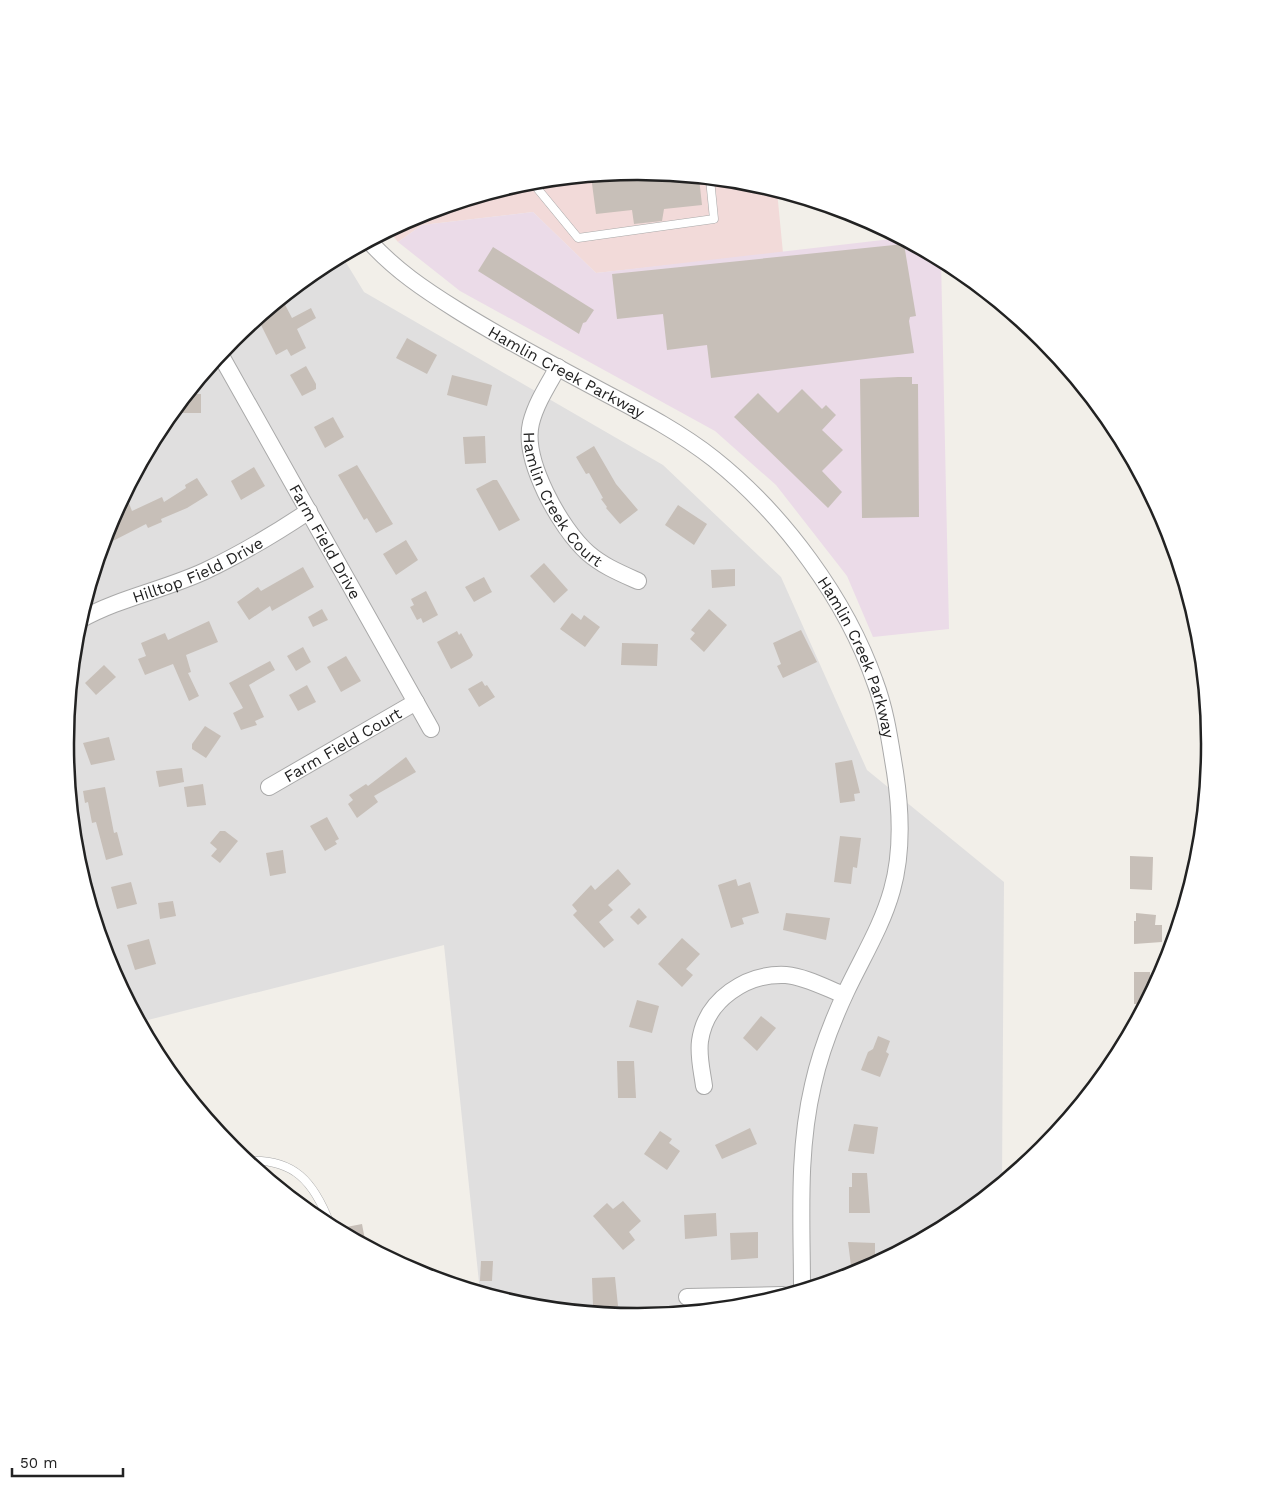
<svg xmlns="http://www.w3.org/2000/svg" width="1275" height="1488" viewBox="0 0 1275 1488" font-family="'Work Sans',sans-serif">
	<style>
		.residential { fill: #e0dfdf }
		.commercial { fill: #f2dad9 }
		.industrial { fill: #ebdbe8 }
		.building { fill: #c7bfb8 }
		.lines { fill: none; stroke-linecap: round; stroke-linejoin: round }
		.service-casing { stroke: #a9a9a9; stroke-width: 9 }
		.minor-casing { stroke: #a9a9a9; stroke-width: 18 }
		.service { stroke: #fff; stroke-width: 8 }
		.minor { stroke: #fff; stroke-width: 16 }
		.labels { text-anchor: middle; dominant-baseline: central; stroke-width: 4; stroke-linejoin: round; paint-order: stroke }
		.street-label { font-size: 16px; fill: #222; stroke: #fff }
		.rim { fill: none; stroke: #222; stroke-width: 2.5 }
	</style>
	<rect width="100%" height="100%" fill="#f2efe9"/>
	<!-- residential -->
	<path class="residential" d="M342,256l22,36 299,173 118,112 86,193 137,112 -2,300 -47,38 -99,53 -107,33 -112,10 -111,-11 -46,-13 -36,-347 -304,77 -32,-59 -32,-108 -11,-111 11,-112 33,-107 53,-99 71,-87 87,-71z"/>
	<!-- commercial -->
	<path class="commercial" d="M638,172l111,11 28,8 6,62 -187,20 -63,-61 -111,13 -24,17 -9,-11 30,-16 107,-33z"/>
	<!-- industrial -->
	<path class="industrial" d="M533,212l63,61 304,-35 41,22 8,369 -76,8 -26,-61 -71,-91 -61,-54 -255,-140 -62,-49 24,-17z"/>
	<!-- building -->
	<g class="building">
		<path d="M638,172l61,6 3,27 -38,4 -2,12 -28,3 -2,-14 -36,4 -5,-38z"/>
		<path d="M904,244l12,72 -6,1 -1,4 5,32 -203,25 -4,-33 -40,5 -4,-36 -46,5 -5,-45z"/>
		<path d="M493,247l101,63 -8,12 -3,1 -4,11 -101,-63z"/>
		<path d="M282,299l10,19 19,-10 5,10 -19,11 9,19 -15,8 -4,-7 -11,6 -18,-36z"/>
		<path d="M407,338l30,17 -10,19 -31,-16z"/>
		<path d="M306,366l10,18v5l-14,7 -12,-21z"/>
		<path d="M452,375l40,10 -5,21 -40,-11z"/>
		<path d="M898,377h14v7h6l1,133 -57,1 -2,-139z"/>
		<path d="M196,384v10h5v19h-29z"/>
		<path d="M802,389l20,20 4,-4 10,10 -14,15 21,20 -21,21 20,21 -14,16 -94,-91 24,-24 20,20z"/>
		<path d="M333,417l11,20 -19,11 -11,-21z"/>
		<path d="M485,436l1,27 -21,1 -2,-27z"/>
		<path d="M594,446l22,38 22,26 -18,14 -14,-16 1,-1 -6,-8 2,-1 -14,-25 -3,1 -10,-17z"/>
		<path d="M357,465l36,59 -17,9 -9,-15 -3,2 -26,-45z"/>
		<path d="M254,467l11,19 -24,14 -10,-19z"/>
		<path d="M197,478l11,17 -21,13 -26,11 1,3 -14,6 -2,-4 -37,19 -4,-7 4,-11 16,-32 7,18 30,-14 2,5 22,-14 -1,-3z"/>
		<path d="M493,480h4l23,40 -21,11 -23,-42z"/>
		<path d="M678,505l29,19 -13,21 -29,-20z"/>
		<path d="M406,540l12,20 -22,15 -13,-21z"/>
		<path d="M544,563l24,27 -14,13 -24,-27z"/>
		<path d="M303,567l11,20 -42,24 -2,-5 -21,14 -12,-18 21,-15 3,4z"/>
		<path d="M735,569v17l-23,2 -1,-18z"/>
		<path d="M484,577l8,15 -18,10 -9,-15z"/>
		<path d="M426,591l12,24 -15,8 -2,-5 -4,2 -7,-13 4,-2 -3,-6z"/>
		<path d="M322,609l6,11 -15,7 -5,-10z"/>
		<path d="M709,609l18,16 -23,27 -14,-13 5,-6 -4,-3z"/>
		<path d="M572,613l9,7 3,-5 16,12 -15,20 -25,-18z"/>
		<path d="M209,621l9,21 -32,13 5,17 -3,1 11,23 -10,5 -16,-37 -28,11 -7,-16 8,-3 -5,-13 24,-10 3,7z"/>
		<path d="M801,630l16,32 -34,16 -6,-12 4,-2 -8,-21z"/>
		<path d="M457,631l2,4 2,-2 12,22 -2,3 -20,11 -14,-27z"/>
		<path d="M622,643l36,1 -1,22 -36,-1z"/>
		<path d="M303,647l8,15 -15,9 -9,-15z"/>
		<path d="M346,656l15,25 -20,11 -14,-25z"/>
		<path d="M270,661l5,9 -26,15 15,32 -9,4 2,4 -16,5 -8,-17 10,-5 -14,-25z"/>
		<path d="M104,665l12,12 -20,18 -11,-12z"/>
		<path d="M482,681l3,5 2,-1 8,12 -16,10 -11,-18z"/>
		<path d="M307,685l9,17 -18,9 -9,-16z"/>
		<path d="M205,726l16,10 -15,22 -14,-9v-5z"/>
		<path d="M109,737l6,23 -24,5 -8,-22z"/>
		<path d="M406,757l10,15 -42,24 4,6 -21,16 -9,-14 5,-4 -4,-5 17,-11 2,2z"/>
		<path d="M852,760l8,33 -6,1 1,7 -15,2 -5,-40z"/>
		<path d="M182,768l2,14 -25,5 -3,-16z"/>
		<path d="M203,784l3,21 -19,2 -3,-20z"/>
		<path d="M105,787l9,46 3,-1 6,23 -17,5 -10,-38 -4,1 -4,-21 -3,1 -2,-12z"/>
		<path d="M327,817l12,22 -4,2 2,3 -12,7 -15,-25z"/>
		<path d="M220,831h5l13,10 -18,22 -9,-7 6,-7 -7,-6z"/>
		<path d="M840,836l21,2 -4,30 -4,-1 -2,17 -17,-2z"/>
		<path d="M283,850l3,23 -16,3 -4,-23z"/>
		<path d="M1130,856l23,1 -1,33 -22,-1z"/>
		<path d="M618,869l13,15 -23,21 5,5 -14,12 15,18 -10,8 -31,-33 4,-4 -5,-6 19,-20 4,5z"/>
		<path d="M736,879l2,7 12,-4 9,31 -17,5 2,6 -13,4 -13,-43z"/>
		<path d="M131,882l6,22 -20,5 -6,-22z"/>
		<path d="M173,901l3,15 -16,3 -2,-16z"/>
		<path d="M639,908l8,9 -9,8 -8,-8z"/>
		<path d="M786,913l44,5 -4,22 -43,-10z"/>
		<path d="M1136,913l20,2 -1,10h7v17l-28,2v-23h2z"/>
		<path d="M682,938l18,16 -14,15 7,6 -11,12 -24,-23z"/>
		<path d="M149,939l7,25 -21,6 -8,-25z"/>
		<path d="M1134,972h16v21l-5,11h-11z"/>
		<path d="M637,1000l22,6 -7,27 -23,-6z"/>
		<path d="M761,1016l15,12 -19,23 -14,-13z"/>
		<path d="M878,1036l12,5 -4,11 3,2 -9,23 -19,-7 7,-18 5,-3z"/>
		<path d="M617,1061h17l2,37h-18z"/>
		<path d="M854,1124l24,3 -4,27 -26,-3z"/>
		<path d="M750,1128l7,16 -35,15 -7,-14z"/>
		<path d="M660,1131l12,8 -3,4 11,8 -13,19 -23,-16z"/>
		<path d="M852,1173h15l3,40h-21v-26h3z"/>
		<path d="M623,1201l18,20 -12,11 6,8 -12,10 -30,-34 14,-13 6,6z"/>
		<path d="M716,1213l1,23 -32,3 -1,-24z"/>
		<path d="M362,1224l4,21 -30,-16z"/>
		<path d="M758,1232v26l-27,2 -1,-27z"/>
		<path d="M848,1242l27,1v20l-23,11z"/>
		<path d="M481,1261h12l-1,20h-12z"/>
		<path d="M615,1277l3,29h-25l-1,-28z"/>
	</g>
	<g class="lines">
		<defs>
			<g id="service">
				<path d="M532,182l46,56 136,-19 -4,-40"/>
				<path d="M247,1161c47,-3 67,21 83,63"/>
			</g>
			<g id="minor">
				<path id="s1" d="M369,241c26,29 56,49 88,69 49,31 100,57 150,84 38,20 74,39 107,65 69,55 132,140 161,223 11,29 15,60 20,90 6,39 8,79 -3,118 -10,36 -30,68 -46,102 -14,30 -26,61 -33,93 -16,68 -11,136 -11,204"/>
				<path id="s2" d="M220,354l211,375"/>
				<path id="s3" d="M558,367c-10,18 -22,36 -27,56 -9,37 29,105 57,130 15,13 32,20 50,28"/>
				<path id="s4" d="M80,620c39,-22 84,-30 125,-49 36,-17 71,-38 104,-60"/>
				<path id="s5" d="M269,787l147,-85"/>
				<path d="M704,1086c-2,-15 -6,-30 -4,-45 6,-42 47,-68 86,-66 20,2 40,13 58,20"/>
				<path d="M687,1297l96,-2"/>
			</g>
		</defs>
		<!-- service casing -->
		<use href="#service" class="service-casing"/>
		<!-- minor casing -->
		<use href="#minor" class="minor-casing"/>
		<!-- service -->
		<use href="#service" class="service"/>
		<!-- minor -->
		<use href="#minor" class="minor"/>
	</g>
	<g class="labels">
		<!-- street labels -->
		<g class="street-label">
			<text stroke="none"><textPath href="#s1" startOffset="238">Hamlin Creek Parkway</textPath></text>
			<text stroke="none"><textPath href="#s3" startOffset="148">Hamlin Creek Court</textPath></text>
			<text stroke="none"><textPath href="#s2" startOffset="215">Farm Field Drive</textPath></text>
			<text stroke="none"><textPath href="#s4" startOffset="128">Hilltop Field Drive</textPath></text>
			<text stroke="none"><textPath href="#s1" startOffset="658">Hamlin Creek Parkway</textPath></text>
			<text stroke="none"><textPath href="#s5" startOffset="85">Farm Field Court</textPath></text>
		</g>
	</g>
	<!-- crop -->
	<path d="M0 0H1275V1488H0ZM637 180H638A563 563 0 0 1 1201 743V745A563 563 0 0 1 638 1308H637A563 563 0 0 1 74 745V743A563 563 0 0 1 637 180Z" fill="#fff" fill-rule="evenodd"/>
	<path class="rim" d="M637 180H638A563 563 0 0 1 1201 743V745A563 563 0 0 1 638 1308H637A563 563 0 0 1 74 745V743A563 563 0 0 1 637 180Z"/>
	<!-- scale -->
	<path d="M12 1468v8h111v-8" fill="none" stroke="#222222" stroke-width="2.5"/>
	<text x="20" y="1468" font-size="15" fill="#222222" stroke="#ffffff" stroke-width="4" paint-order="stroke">50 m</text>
</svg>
